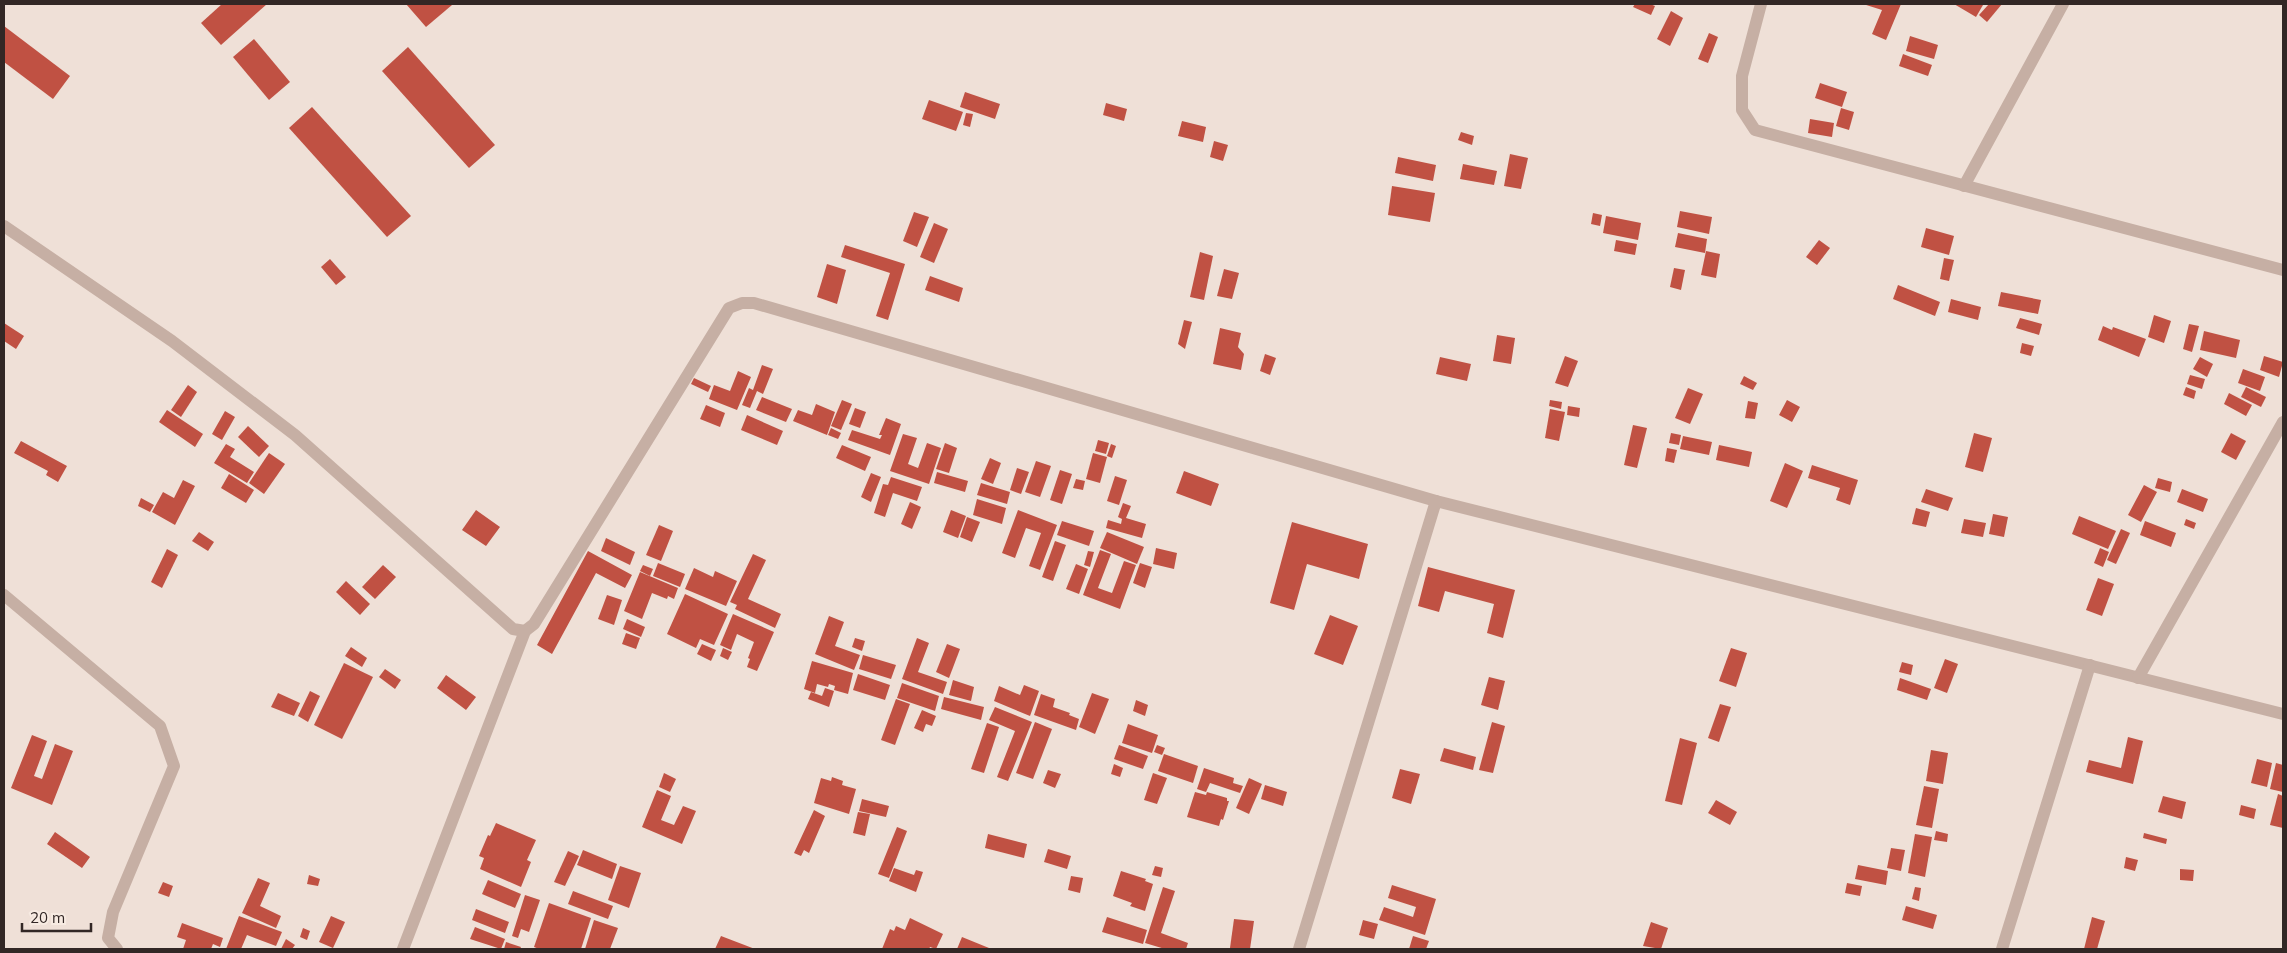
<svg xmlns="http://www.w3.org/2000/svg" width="2287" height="953" viewBox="0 0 2287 953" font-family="Mulish,sans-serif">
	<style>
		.building { fill: #c05143 }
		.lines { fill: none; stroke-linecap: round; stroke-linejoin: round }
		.minor { stroke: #c6afa4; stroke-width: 12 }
	</style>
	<rect width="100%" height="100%" fill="#efe0d7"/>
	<!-- building -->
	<g class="building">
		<path d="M222,4h45l-46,41 -20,-22z"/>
		<path d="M406,4h45l1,1 -26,22z"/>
		<path d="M1635,4h15l5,2 -4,9 -18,-8z"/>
		<path d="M1863,4h38l-15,36 -14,-6 10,-24z"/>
		<path d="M1954,4h27l2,1 -7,12z"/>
		<path d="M1989,4h13l-15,18 -8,-7z"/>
		<path d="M1671,11l12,7 -13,28 -13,-7z"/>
		<path d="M4,26l66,50 -17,23 -49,-37z"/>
		<path d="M1709,33l9,4 -10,26 -10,-4z"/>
		<path d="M1910,36l28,9 -4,14 -28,-8z"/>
		<path d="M254,39l36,43 -21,18 -36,-43z"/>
		<path d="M408,47l87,98 -26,23 -87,-97z"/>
		<path d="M1903,54l29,11 -4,11 -29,-10z"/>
		<path d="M1820,83l27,9 -5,15 -27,-9z"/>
		<path d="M965,92l35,12 -5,15 -35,-12z"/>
		<path d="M929,100l34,12 -7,19 -34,-12z"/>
		<path d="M1106,103l21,6 -3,12 -21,-6z"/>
		<path d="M312,107l99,109 -24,21 -98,-109z"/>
		<path d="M1841,108l13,4 -5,18 -13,-4z"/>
		<path d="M966,113l7,1 -3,13 -7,-2z"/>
		<path d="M1810,119l24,4 -2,14 -24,-4z"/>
		<path d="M1182,121l24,6 -3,15 -25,-6z"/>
		<path d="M1461,132l13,4 -2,9 -14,-5z"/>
		<path d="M1214,141l14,4 -5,16 -13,-4z"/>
		<path d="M1510,154l18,4 -7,31 -17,-3z"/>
		<path d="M1398,157l38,8 -3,16 -38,-8z"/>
		<path d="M1463,164l34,7 -3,14 -34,-6z"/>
		<path d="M1392,186l43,7 -5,29 -42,-7z"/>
		<path d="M1680,211l32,6 -3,17 -32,-7z"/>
		<path d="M914,212l15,5 -12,30 -14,-6z"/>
		<path d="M1593,213l9,2 -2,11 -9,-2z"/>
		<path d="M1606,216l35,7 -3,17 -35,-7z"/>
		<path d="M934,223l14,6 -14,34 -14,-6z"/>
		<path d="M1926,228l28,8 -5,19 -28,-8z"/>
		<path d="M1678,233l29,6 -2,14 -30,-6z"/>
		<path d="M1616,240l21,4 -2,11 -21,-4z"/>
		<path d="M1819,240l11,8 -13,17 -11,-8z"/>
		<path d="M845,245l60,19 -17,56 -12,-4 14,-43 -49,-16z"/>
		<path d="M1706,251l14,3 -4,24 -15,-3z"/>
		<path d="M1200,252l13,4 -9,44 -14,-3z"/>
		<path d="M1944,258l10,2 -5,21 -9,-2z"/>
		<path d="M330,259l16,18 -10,8 -15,-18z"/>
		<path d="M827,264l19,6 -9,34 -20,-7z"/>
		<path d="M1674,268l11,2 -4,20 -11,-3z"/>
		<path d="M1224,269l15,4 -7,26 -15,-3z"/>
		<path d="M930,276l33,12 -4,14 -34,-12z"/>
		<path d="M1898,285l42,17 -5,14 -42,-17z"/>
		<path d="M2001,292l40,8 -3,14 -40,-8z"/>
		<path d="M1951,299l30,8 -3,13 -30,-8z"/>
		<path d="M2154,315l17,6 -7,22 -16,-6z"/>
		<path d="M2020,318l22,6 -3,11 -23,-7z"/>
		<path d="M1184,320l8,2 -7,27 -7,-5z"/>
		<path d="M4,323l20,13 -8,13 -12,-8z"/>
		<path d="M2189,324l10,2 -7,26 -9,-3z"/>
		<path d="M2103,326l9,4 1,-3 33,12 -7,18 -41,-17z"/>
		<path d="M1220,328l21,5 -3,14 6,7 -3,16 -28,-6z"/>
		<path d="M2204,331l36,9 -4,18 -36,-8z"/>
		<path d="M1497,335l18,3 -4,26 -18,-3z"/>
		<path d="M2022,343l12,3 -3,10 -11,-3z"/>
		<path d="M1265,354l11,4 -6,17 -10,-4z"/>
		<path d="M1565,356l13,5 -10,26 -13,-4z"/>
		<path d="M2264,356l19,6 -4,15 -19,-7z"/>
		<path d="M1440,357l31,7 -4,17 -31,-7z"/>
		<path d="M2200,357l13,7 -6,13 -14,-8z"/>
		<path d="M762,365l11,4 -10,25 -6,-3 -7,17 -8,-3 7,-17 4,2z"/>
		<path d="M2243,369l22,8 -5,14 -22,-8z"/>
		<path d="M738,371l13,6 -14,33 -28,-11 5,-14 16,6z"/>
		<path d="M2190,375l15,4 -3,10 -15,-5z"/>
		<path d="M1744,376l13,7 -4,7 -13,-6z"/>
		<path d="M694,378l17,8 -3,6 -17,-8z"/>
		<path d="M188,385l9,7 -16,25 -10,-7z"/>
		<path d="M2186,387l10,4 -2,8 -11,-4z"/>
		<path d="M2246,387l20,10 -5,10 -20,-10z"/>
		<path d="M1688,388l15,6 -13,30 -15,-6z"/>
		<path d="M2229,393l23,12 -6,11 -22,-12z"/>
		<path d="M762,397l30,12 -6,13 -30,-12z"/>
		<path d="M842,400l10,4 -11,26 -10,-4z"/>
		<path d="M1550,400l12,2 -1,7 -12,-3z"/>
		<path d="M1787,400l13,7 -8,15 -13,-7z"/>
		<path d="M1748,401l10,2 -3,16 -10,-1z"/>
		<path d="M816,404l19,8 -8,23 -34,-14 5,-11 14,5z"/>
		<path d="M706,405l19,8 -5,14 -20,-8z"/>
		<path d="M1568,406l12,2 -1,9 -12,-2z"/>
		<path d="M855,408l11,4 -6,16 -11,-4z"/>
		<path d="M1550,409l15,3 -6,29 -14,-3z"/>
		<path d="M167,410l36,24 -8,13 -36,-25z"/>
		<path d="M225,411l10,6 -13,23 -10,-6z"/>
		<path d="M747,415l36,16 -6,14 -36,-15z"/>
		<path d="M886,418l15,6 -11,31 -42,-15 4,-10 28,9 2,-4h-3z"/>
		<path d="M1633,425l14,3 -10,40 -13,-3z"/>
		<path d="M248,426l21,20 -10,11 -21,-20z"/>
		<path d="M831,428l10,5 -3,6 -10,-4z"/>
		<path d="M1671,433l10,2 -2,10 -10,-2z"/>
		<path d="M1974,433l18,5 -9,34 -18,-5z"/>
		<path d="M2231,433l15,8 -10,19 -15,-8z"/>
		<path d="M903,434l14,4 -9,26 10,4 9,-25 14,5 -12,36 -39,-13z"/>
		<path d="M1683,436l29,6 -3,13 -29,-6z"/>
		<path d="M1098,440l11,3 -3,11 -11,-3z"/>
		<path d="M21,441l46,25 -9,16 -12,-7 2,-4 -34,-18z"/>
		<path d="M945,443l12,5 -8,25 -13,-4z"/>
		<path d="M226,444l9,5 -5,8 24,15 -7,11 -33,-20z"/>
		<path d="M1111,444l5,2 -4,12 -5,-2z"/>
		<path d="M842,445l29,12 -6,14 -29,-13z"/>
		<path d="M1719,445l33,7 -3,15 -33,-7z"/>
		<path d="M1667,448l10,2 -3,13 -9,-2z"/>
		<path d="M269,453l16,11 -21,30 -15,-11z"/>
		<path d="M1093,453l14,4 -7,26 -14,-4z"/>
		<path d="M990,458l11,5 -8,21 -12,-5z"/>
		<path d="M1036,461l15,5 -11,31 -15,-5z"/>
		<path d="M1785,463l18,8 -16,37 -17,-7z"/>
		<path d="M1812,465l46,15 -8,25 -14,-5 4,-12 -32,-10z"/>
		<path d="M1017,468l12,4 -8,22 -11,-4z"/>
		<path d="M1060,470l12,4 -10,30 -12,-4z"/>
		<path d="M1184,471l35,13 -8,22 -35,-13z"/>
		<path d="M937,472l31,9 -3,11 -31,-9z"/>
		<path d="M871,473l10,4 -10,25 -10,-5z"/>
		<path d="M229,474l25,16 -8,13 -25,-15z"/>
		<path d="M1115,476l12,4 -8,25 -12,-4z"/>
		<path d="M891,477l31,10 -5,14 -24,-8 -8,24 -11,-4 9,-29 5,1z"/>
		<path d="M2158,478l14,4 -2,10 -15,-4z"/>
		<path d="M1076,479l9,2 -2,9 -10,-2z"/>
		<path d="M183,480l12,6 -20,39 -23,-13 11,-20 11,6z"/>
		<path d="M981,483l29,9 -3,12 -30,-9z"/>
		<path d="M2144,485l13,7 -16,30 -13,-7z"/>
		<path d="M1926,489l27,9 -5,13 -27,-9z"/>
		<path d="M2182,489l26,10 -5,13 -26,-10z"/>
		<path d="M141,498l13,7 -4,7 -12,-6z"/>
		<path d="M977,499l29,9 -4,16 -29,-9z"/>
		<path d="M910,502l11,5 -9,22 -11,-5z"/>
		<path d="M1123,503l8,3 -5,12 20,6 -4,14 -36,-10 2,-8 13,4 1,-5 -4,-2z"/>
		<path d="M1916,508l14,4 -4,15 -14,-3z"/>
		<path d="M476,510l24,17 -14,19 -24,-16z"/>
		<path d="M951,510l15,6 -8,22 -15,-6z"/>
		<path d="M1018,510l39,15 -17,45 -11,-4 12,-33 -15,-5 -11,30 -13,-5z"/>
		<path d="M1993,514l15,3 -4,20 -15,-3z"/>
		<path d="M2079,516l37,15 -8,18 -36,-15z"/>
		<path d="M967,517l13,5 -8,20 -12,-5z"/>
		<path d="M1964,519l22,4 -3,14 -22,-4z"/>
		<path d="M2186,519l10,4 -2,6 -10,-4z"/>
		<path d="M1062,521l32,10 -5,15 -32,-11z"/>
		<path d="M2145,521l31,12 -5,14 -31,-12z"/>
		<path d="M1292,522l76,22 -9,35 -52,-15 -13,46 -24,-7z"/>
		<path d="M659,525l14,6 -12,30 -15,-6z"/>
		<path d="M2121,529l9,4 -14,31 -9,-4z"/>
		<path d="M199,532l15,10 -6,9 -16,-10z"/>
		<path d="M1107,532l37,15 -7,17 -37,-16z"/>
		<path d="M606,538l29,14 -5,13 -29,-14z"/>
		<path d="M1055,541l11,4 -13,36 -11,-4z"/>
		<path d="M1156,548l21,5 -3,16 -21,-5z"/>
		<path d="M2100,548l9,4 -6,15 -9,-4z"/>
		<path d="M167,549l11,6 -16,33 -11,-6z"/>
		<path d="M1100,550l11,4 -13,34 14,5 12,-32 12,4 -16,44 -37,-14z"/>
		<path d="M588,551l44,24 -7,13 -29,-15 -44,81 -15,-9z"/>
		<path d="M1088,551l6,1 -4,15 -6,-2z"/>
		<path d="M753,554l13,6 -18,39 33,15 -6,14 -40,-19 2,-4 -7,-3z"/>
		<path d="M658,563l27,11 -5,13 -27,-11z"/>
		<path d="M1140,563l12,4 -7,21 -12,-5z"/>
		<path d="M1076,564l12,5 -9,25 -13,-5z"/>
		<path d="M383,565l13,12 -21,22 -13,-12z"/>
		<path d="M643,565l10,4 -3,7 -10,-5z"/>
		<path d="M1428,567l87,23 -12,48 -16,-5 7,-29 -49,-13 -6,21 -21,-6z"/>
		<path d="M694,568l19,9 2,-6 22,10 -11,25 -41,-17z"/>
		<path d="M640,572l38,16 -4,11 -6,-3 -1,3 -15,-6 -10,26 -18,-8z"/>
		<path d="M2098,578l16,6 -12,32 -16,-6z"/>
		<path d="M346,581l24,23 -10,11 -24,-23z"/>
		<path d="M685,594l43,20 -14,31 -14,-6 -4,9 -29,-14z"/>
		<path d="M607,595l15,5 -8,25 -16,-6z"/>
		<path d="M733,614l41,18 -17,39 -10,-4 3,-8 -2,-1 6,-16 -17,-8 -6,16 -11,-5z"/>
		<path d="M1330,615l28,11 -15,39 -29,-11z"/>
		<path d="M829,616l15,6 -9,24 25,9 -6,15 -39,-16z"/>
		<path d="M627,619l18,8 -4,10 -18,-8z"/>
		<path d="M626,633l14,5 -4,11 -14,-5z"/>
		<path d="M855,638l10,3 -3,10 -10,-4z"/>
		<path d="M917,638l12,5 -11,29 29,10 -4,12 -41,-15z"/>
		<path d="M702,644l14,6 -5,11 -14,-7z"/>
		<path d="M947,644l13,5 -11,29 -13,-6z"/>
		<path d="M351,647l16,11 -5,9 -17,-11z"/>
		<path d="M723,648l9,4 -4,8 -8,-4z"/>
		<path d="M1731,648l16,5 -11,34 -17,-6z"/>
		<path d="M863,655l33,10 -5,14 -32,-10z"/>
		<path d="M1945,659l13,5 -11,29 -13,-5z"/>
		<path d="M812,661l41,12 -5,21 -14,-4 1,-4 -6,-2 -1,3 -11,-3 -2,9 -11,-4z"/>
		<path d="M1902,662l11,3 -2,10 -12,-3z"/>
		<path d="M344,663l29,14 -31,62 -28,-14z"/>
		<path d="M385,669l16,11 -6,9 -16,-12z"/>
		<path d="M858,674l32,11 -5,15 -32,-10z"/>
		<path d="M446,675l30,22 -10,13 -29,-22z"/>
		<path d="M1489,677l16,4 -7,29 -17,-5z"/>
		<path d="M1900,678l31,11 -4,11 -30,-10z"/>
		<path d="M953,680l21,7 -3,14 -22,-6z"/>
		<path d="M902,683l37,13 -4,15 -38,-13z"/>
		<path d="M1024,685l15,6 -9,25 -36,-15 5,-15 21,9z"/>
		<path d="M825,688l9,3 -5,16 -21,-8 3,-7 11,4z"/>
		<path d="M310,691l10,5 -12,26 -10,-6z"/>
		<path d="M278,693l22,10 -6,13 -23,-9z"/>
		<path d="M1092,693l17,6 -14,35 -16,-7z"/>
		<path d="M1041,694l14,5 -2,8 17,6 -1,2 10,4 -3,11 -42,-15z"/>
		<path d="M944,697l40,10 -3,13 -40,-11z"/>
		<path d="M896,699l14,5 -15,41 -14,-5z"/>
		<path d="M1136,700l12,5 -3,11 -12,-5z"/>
		<path d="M1720,704l11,3 -12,35 -11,-4z"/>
		<path d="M995,707l37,15 -24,59 -11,-4 18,-46 -26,-11z"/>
		<path d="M922,710l14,6 -4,10 -6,-2 -3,8 -9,-4z"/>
		<path d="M1035,722l17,7 -19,50 -17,-6z"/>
		<path d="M1492,722l13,4 -12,47 -14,-3z"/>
		<path d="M987,723l12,4 -15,46 -13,-4z"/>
		<path d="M1128,724l30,11 -6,18 -30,-10z"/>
		<path d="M32,735l15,6 -13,35 8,3 13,-35 18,7 -21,54 -41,-17z"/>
		<path d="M2128,737l15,4 -10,43 -47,-12 3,-12 32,8z"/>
		<path d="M1680,738l17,5 -15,62 -17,-4z"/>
		<path d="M1119,745l29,11 -5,13 -29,-10z"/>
		<path d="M1157,745l8,3 -3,7 -8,-3z"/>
		<path d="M1444,748l32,9 -3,13 -33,-9z"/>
		<path d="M1931,750l17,3 -5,31 -17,-3z"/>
		<path d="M1164,754l34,12 -5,17 -35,-12z"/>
		<path d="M2257,759l15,4 -5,24 -16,-4z"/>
		<path d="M2276,763l7,2v27l-13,-3z"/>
		<path d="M1114,764l9,4 -3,9 -9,-3z"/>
		<path d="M1204,768l30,10 -1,5 10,3 -3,7 -30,-10 -4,9 -9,-3z"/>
		<path d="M1400,769l20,5 -9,30 -19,-6z"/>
		<path d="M1048,770l13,4 -6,14 -12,-5z"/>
		<path d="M664,773l12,6 -6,13 -11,-5z"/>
		<path d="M1153,773l14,5 -10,26 -13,-4z"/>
		<path d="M832,777l11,4 -1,4 14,4 -7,25 -35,-11 7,-25 10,3z"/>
		<path d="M1249,778l13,6 -13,30 -13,-6z"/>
		<path d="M1265,785l22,7 -4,14 -22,-7z"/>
		<path d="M1924,786l15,3 -7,39 -16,-3z"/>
		<path d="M657,790l14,6 -10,24 13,5 9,-19 13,5 -14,33 -40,-17z"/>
		<path d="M1195,792l11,3 1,-3 20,6v3h2l-6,19 -2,-1 -2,7 -32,-9z"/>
		<path d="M2278,794l5,2v32l-13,-3z"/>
		<path d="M2163,796l23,6 -4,17 -24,-7z"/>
		<path d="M862,799l27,7 -3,11 -27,-6z"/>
		<path d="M1716,800l21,12 -7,13 -22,-12z"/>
		<path d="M2241,805l15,4 -2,10 -15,-4z"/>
		<path d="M814,810l11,6 -16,37 -5,-3 -3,6 -7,-3z"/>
		<path d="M858,812l12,2 -5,22 -12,-3z"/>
		<path d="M496,823l40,17 -9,20 4,2 -10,25 -41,-18 4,-11 -5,-2 9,-21 2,1z"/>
		<path d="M897,827l10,4 -18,47 -11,-4z"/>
		<path d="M1936,831l12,3 -1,8 -13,-2z"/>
		<path d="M55,832l35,25 -8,11 -35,-24z"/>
		<path d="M2144,833l23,6 -1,5 -23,-6z"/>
		<path d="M988,834l39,10 -3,14 -39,-10z"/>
		<path d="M1915,834l17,3 -7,40 -17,-4z"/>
		<path d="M1891,848l14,2 -4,21 -14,-3z"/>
		<path d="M1048,849l23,7 -4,13 -23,-7z"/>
		<path d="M583,850l34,14 -5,15 -35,-14z"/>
		<path d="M568,851l11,5 -14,30 -11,-4z"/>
		<path d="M2126,857l12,3 -3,11 -11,-3z"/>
		<path d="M1858,865l30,6 -2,14 -31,-6z"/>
		<path d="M620,866l21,7 -12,35 -21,-8z"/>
		<path d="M1155,866l8,2 -2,9 -9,-2z"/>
		<path d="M894,868l20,7 2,-5 7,2 -7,20 -27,-11z"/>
		<path d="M2180,869l14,1 -1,11 -13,-1z"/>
		<path d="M1121,871l25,8 -1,2 8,3 -8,27 -15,-5 2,-3 -19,-7z"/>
		<path d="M309,875l11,4 -2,7 -11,-2z"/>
		<path d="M1071,876l12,2 -3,15 -12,-3z"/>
		<path d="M258,878l12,5 -10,23 21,10 -5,12 -34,-15z"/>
		<path d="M488,880l33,14 -6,14 -33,-14z"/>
		<path d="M163,882l10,4 -4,11 -11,-4z"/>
		<path d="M1847,883l15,3 -2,10 -15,-3z"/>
		<path d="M1392,885l44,14 -11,36 -46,-15 5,-13 29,10 3,-10 -28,-9z"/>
		<path d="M1163,887l12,4 -14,42 27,10 -2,6h-21l-20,-6z"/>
		<path d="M1915,887l6,1 -2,13 -7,-2z"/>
		<path d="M573,891l40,15 -5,13 -40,-15z"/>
		<path d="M525,895l15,5 -11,32 -8,-3 -3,9 -6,-2z"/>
		<path d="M549,903l42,15 -10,31h-42l-5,-2z"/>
		<path d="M1906,906l31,9 -4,14 -31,-9z"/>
		<path d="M476,909l33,13 -4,11 -33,-13z"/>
		<path d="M239,916l43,16 -6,14 -29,-11 -6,14h-15z"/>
		<path d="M331,916l14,6 -12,26 -14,-6z"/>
		<path d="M1107,917l40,13 -4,14 -41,-12z"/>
		<path d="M2092,917l13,4 -8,28h-13z"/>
		<path d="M910,918l33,16 -7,15 -6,-2 -1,2h-47l8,-20 4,2 2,-5 9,4z"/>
		<path d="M1234,919l20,2 -4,28 -20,-1z"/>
		<path d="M594,920l24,8 -8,21h-25z"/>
		<path d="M1363,920l15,4 -4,15 -15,-4z"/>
		<path d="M1651,922l17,6 -7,21 -18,-3z"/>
		<path d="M182,923l41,15 -3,9 -7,-3 -2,5h-28l3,-9 -9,-3z"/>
		<path d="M475,927l30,12 -4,10 -31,-10z"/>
		<path d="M303,928l7,3 -3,9 -7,-3z"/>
		<path d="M721,936l34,13h-40z"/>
		<path d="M1413,936l16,5 -3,8h-17z"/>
		<path d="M962,937l27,11v1h-32z"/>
		<path d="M286,939l9,6 -3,4h-11z"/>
		<path d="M506,942l15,5 -1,2h-16z"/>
	</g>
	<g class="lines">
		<!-- minor -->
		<g class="minor">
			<path d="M1761,4l-19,72v34l13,20 528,140"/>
			<path d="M1964,186l99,-182"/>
			<path d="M4,226l168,115 123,94 218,194 12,2 9,-7 195,-316 13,-5h12l682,198 847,213"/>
			<path d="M4,595l156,131 14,40 -61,146 -5,26 9,11"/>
			<path d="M2138,678l145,-256"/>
			<path d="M403,949l122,-318"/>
			<path d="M1299,949l137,-448"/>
			<path d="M2002,949l88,-284"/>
		</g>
	</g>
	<!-- border -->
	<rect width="2287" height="953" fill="none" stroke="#322725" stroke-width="10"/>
	<!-- scale -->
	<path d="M22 923v8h69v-8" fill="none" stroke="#322725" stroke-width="2.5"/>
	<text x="30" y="923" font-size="15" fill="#322725" stroke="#f7ebe2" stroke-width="4" paint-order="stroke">20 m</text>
</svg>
